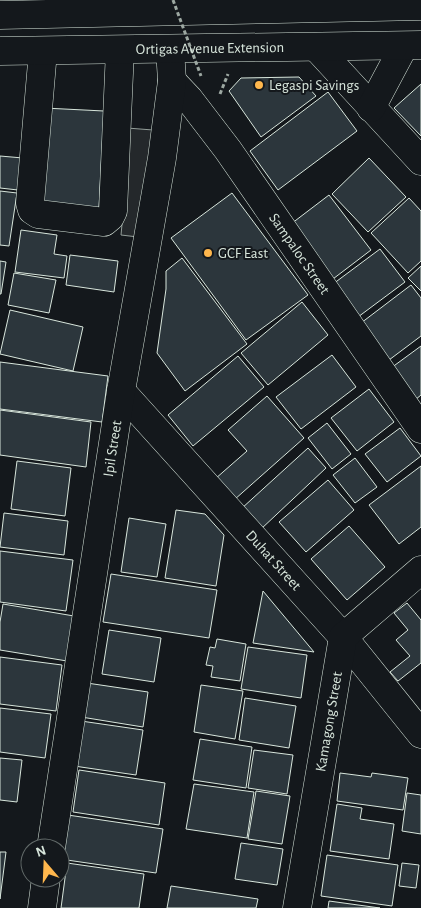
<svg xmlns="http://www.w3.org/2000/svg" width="421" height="908" viewBox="0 0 421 908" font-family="'Alegreya Sans',sans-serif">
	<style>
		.parking { fill: #24282b; stroke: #939e99 }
		.building { fill: #2c363c; stroke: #d8e6dc }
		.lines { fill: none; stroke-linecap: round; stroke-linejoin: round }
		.minor-casing { stroke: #d8e6dc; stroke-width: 29 }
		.major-casing { stroke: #d8e6dc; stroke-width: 29 }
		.path { stroke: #9da8a2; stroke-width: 3; stroke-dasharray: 4 2.5; stroke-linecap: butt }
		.minor { stroke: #14181c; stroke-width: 28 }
		.major { stroke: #14181c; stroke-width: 28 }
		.path-bridge { stroke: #9da8a2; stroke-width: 3; stroke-dasharray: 4 2.5; stroke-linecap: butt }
		.poi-dot { fill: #ffb74d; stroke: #14181c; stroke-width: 2 }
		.labels { text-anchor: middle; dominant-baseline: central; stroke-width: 4; stroke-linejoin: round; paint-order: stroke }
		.street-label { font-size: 15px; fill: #d8e6dc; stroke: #14181c }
		.poi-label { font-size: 15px; fill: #d8e6dc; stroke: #14181c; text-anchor: start }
	</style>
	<rect width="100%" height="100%" fill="#14181c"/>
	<!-- parking -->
	<path class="parking" d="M127,128l26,2 -15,107 -17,-2 6,-64z"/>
	<!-- building -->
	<g class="building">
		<path d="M299,77l17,19 -55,41 -32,-46 12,-13z"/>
		<path d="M421,84v52l-27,-28z"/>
		<path d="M328,92l29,39 -79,59 -28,-39z"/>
		<path d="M44,108l60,3 -5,97 -60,-4z"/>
		<path d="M0,156l23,2 -5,32 -18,-2z"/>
		<path d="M369,158l37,39 -38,35 -36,-38z"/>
		<path d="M0,191l17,2 -8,53 -9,-1z"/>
		<path d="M232,193l76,102 -62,45 -75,-102z"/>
		<path d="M329,195l42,55 -42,32 -42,-55z"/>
		<path d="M409,198l12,13v50l-13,12 -37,-40z"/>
		<path d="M21,230l36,5 -3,19 13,2 -3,22 -49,-6z"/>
		<path d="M380,249l25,33 -47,35 -25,-33z"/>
		<path d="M70,255l48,6 -4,31 -48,-7z"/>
		<path d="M182,258l65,86 -62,47 -28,-38 9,-64v-18z"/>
		<path d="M0,261l6,1 -5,32h-1z"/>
		<path d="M421,266v25l-13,-13z"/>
		<path d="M14,273l42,7 -7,33 -41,-8z"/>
		<path d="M411,285l10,13v38l-32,24 -28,-37z"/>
		<path d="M302,302l26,33 -60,50 -27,-32z"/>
		<path d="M10,310l73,17 -10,44 -73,-17z"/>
		<path d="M421,346v49l-6,5 -24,-32z"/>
		<path d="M332,355l24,32 -55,42 -25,-32z"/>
		<path d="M238,356l26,31 -71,59 -25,-31z"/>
		<path d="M0,362l108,14 -6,46 -102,-13z"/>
		<path d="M369,389l25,33 -37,29 -26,-33z"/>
		<path d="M267,396l37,42 -70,62 -19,-21 32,-28 -19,-21z"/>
		<path d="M0,410l91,12 -5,45 -86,-12z"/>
		<path d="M327,423l24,31 -19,15 -24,-31z"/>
		<path d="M400,428l21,28 -34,26 -22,-28z"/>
		<path d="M308,448l18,20 -66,62 -19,-21z"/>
		<path d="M355,458l22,29 -22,16 -22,-28z"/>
		<path d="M17,461l54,7 -6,48 -54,-7z"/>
		<path d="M421,466v61l-22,17 -30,-39z"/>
		<path d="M328,480l26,30 -48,42 -27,-30z"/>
		<path d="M176,510l29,4 19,21 -8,51 -51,-8z"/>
		<path d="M4,513l64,8 -4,34 -64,-8z"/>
		<path d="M129,518l37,6 -9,53 -36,-5z"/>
		<path d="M349,526l36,41 -38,33 -36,-41z"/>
		<path d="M0,551l73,9 -7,51 -66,-9z"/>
		<path d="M111,574l106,16 -8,48 -106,-16z"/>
		<path d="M263,591l51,61 -61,-9z"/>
		<path d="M407,603l14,17v43l-23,18 -8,-9 20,-16 -14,-16 12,-10 -14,-17z"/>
		<path d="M3,604l71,12 -7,45 -67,-11v-28z"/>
		<path d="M109,630l52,8 -7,44 -52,-8z"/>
		<path d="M217,639l29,5 -6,37 -29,-4 2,-11 -7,-1 4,-18 5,1z"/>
		<path d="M248,647l59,8 -6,43 -60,-9z"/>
		<path d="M0,657l62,8 -6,46 -56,-7z"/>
		<path d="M80,682l68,10 -5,35 -68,-11z"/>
		<path d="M201,685l42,6 -8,48 -41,-7z"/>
		<path d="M245,698l51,8 -7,42 -50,-8z"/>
		<path d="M0,708l51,6 -6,44 -45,-6z"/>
		<path d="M74,720l69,10 -7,45 -69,-10z"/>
		<path d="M200,739l52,8 -6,41 -53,-8z"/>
		<path d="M254,750l39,5 -6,39 -39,-6z"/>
		<path d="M0,758l22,2 -5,42 -17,-2z"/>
		<path d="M79,770l86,13 -6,42 -86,-13z"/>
		<path d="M340,773l31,4 1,-4 36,5 -5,32 -66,-9z"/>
		<path d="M194,784l60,8 -7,46 -61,-9z"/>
		<path d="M256,791l34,5 -8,48 -34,-5z"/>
		<path d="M407,793l14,2v39l-19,-3z"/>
		<path d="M337,804l25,4 -2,11 34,5 -5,35 -59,-8z"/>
		<path d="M61,814l102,15 -7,44 -96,-14z"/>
		<path d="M241,843l42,6 -6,36 -42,-6z"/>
		<path d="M0,852h6l-6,47z"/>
		<path d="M327,855l71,10 -6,41 -71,-10z"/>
		<path d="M67,863l77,11 -5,34h-78z"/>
		<path d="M402,863l17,2 -3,23 -17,-2z"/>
		<path d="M171,886l87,13 -2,9h-89z"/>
		<path d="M329,901l51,7h-52z"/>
	</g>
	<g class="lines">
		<defs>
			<g id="minor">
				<path d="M316,47l105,114"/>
				<path d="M43,51l-13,152 2,7 6,4 66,8 6,-5 3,-6 7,-161"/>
				<path id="s1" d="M172,81l17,18 39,51 193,279"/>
				<path d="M371,108l33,-62"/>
				<path id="s2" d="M121,391l222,246 78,97"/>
				<path id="s3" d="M51,848l70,-457 41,-233 10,-77 -2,-32"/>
				<path d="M42,908l4,-30"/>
				<path id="s4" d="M297,908l46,-271 78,-67"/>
			</g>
			<g id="major">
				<path d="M0,15l421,-9"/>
				<path id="s5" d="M0,51l421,-6"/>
			</g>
		</defs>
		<!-- minor casing -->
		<use href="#minor" class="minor-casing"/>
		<!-- major casing -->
		<use href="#major" class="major-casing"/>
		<!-- path -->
		<path class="path" d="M220,94l8,-20"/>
		<!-- minor -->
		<use href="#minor" class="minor"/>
		<!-- major -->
		<use href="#major" class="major"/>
		<!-- path-bridge -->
		<path class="path-bridge" d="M173,0l28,76"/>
	</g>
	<!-- markers -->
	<g class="poi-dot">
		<circle cx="259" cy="85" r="5"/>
		<circle cx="208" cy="253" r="5"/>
	</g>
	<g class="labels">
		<!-- street labels -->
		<g class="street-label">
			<text stroke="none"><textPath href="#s5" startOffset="210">Ortigas Avenue Extension</textPath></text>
			<text stroke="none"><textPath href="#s1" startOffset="215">Sampaloc Street</textPath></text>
			<text stroke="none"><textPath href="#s3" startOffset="404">Ipil Street</textPath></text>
			<text stroke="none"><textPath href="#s2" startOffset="228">Duhat Street</textPath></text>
			<text stroke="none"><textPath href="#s4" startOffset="189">Kamagong Street</textPath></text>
		</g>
		<!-- poi labels -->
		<g class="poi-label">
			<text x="269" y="85">Legaspi Savings</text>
			<text x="218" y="253">GCF East</text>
		</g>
	</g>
	<!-- north arrow -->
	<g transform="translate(45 863) rotate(341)"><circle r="24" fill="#14181c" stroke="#626a69"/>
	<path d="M0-4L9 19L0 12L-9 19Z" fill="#ffb74d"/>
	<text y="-8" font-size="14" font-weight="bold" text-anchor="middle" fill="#d8e6dc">N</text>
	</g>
</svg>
